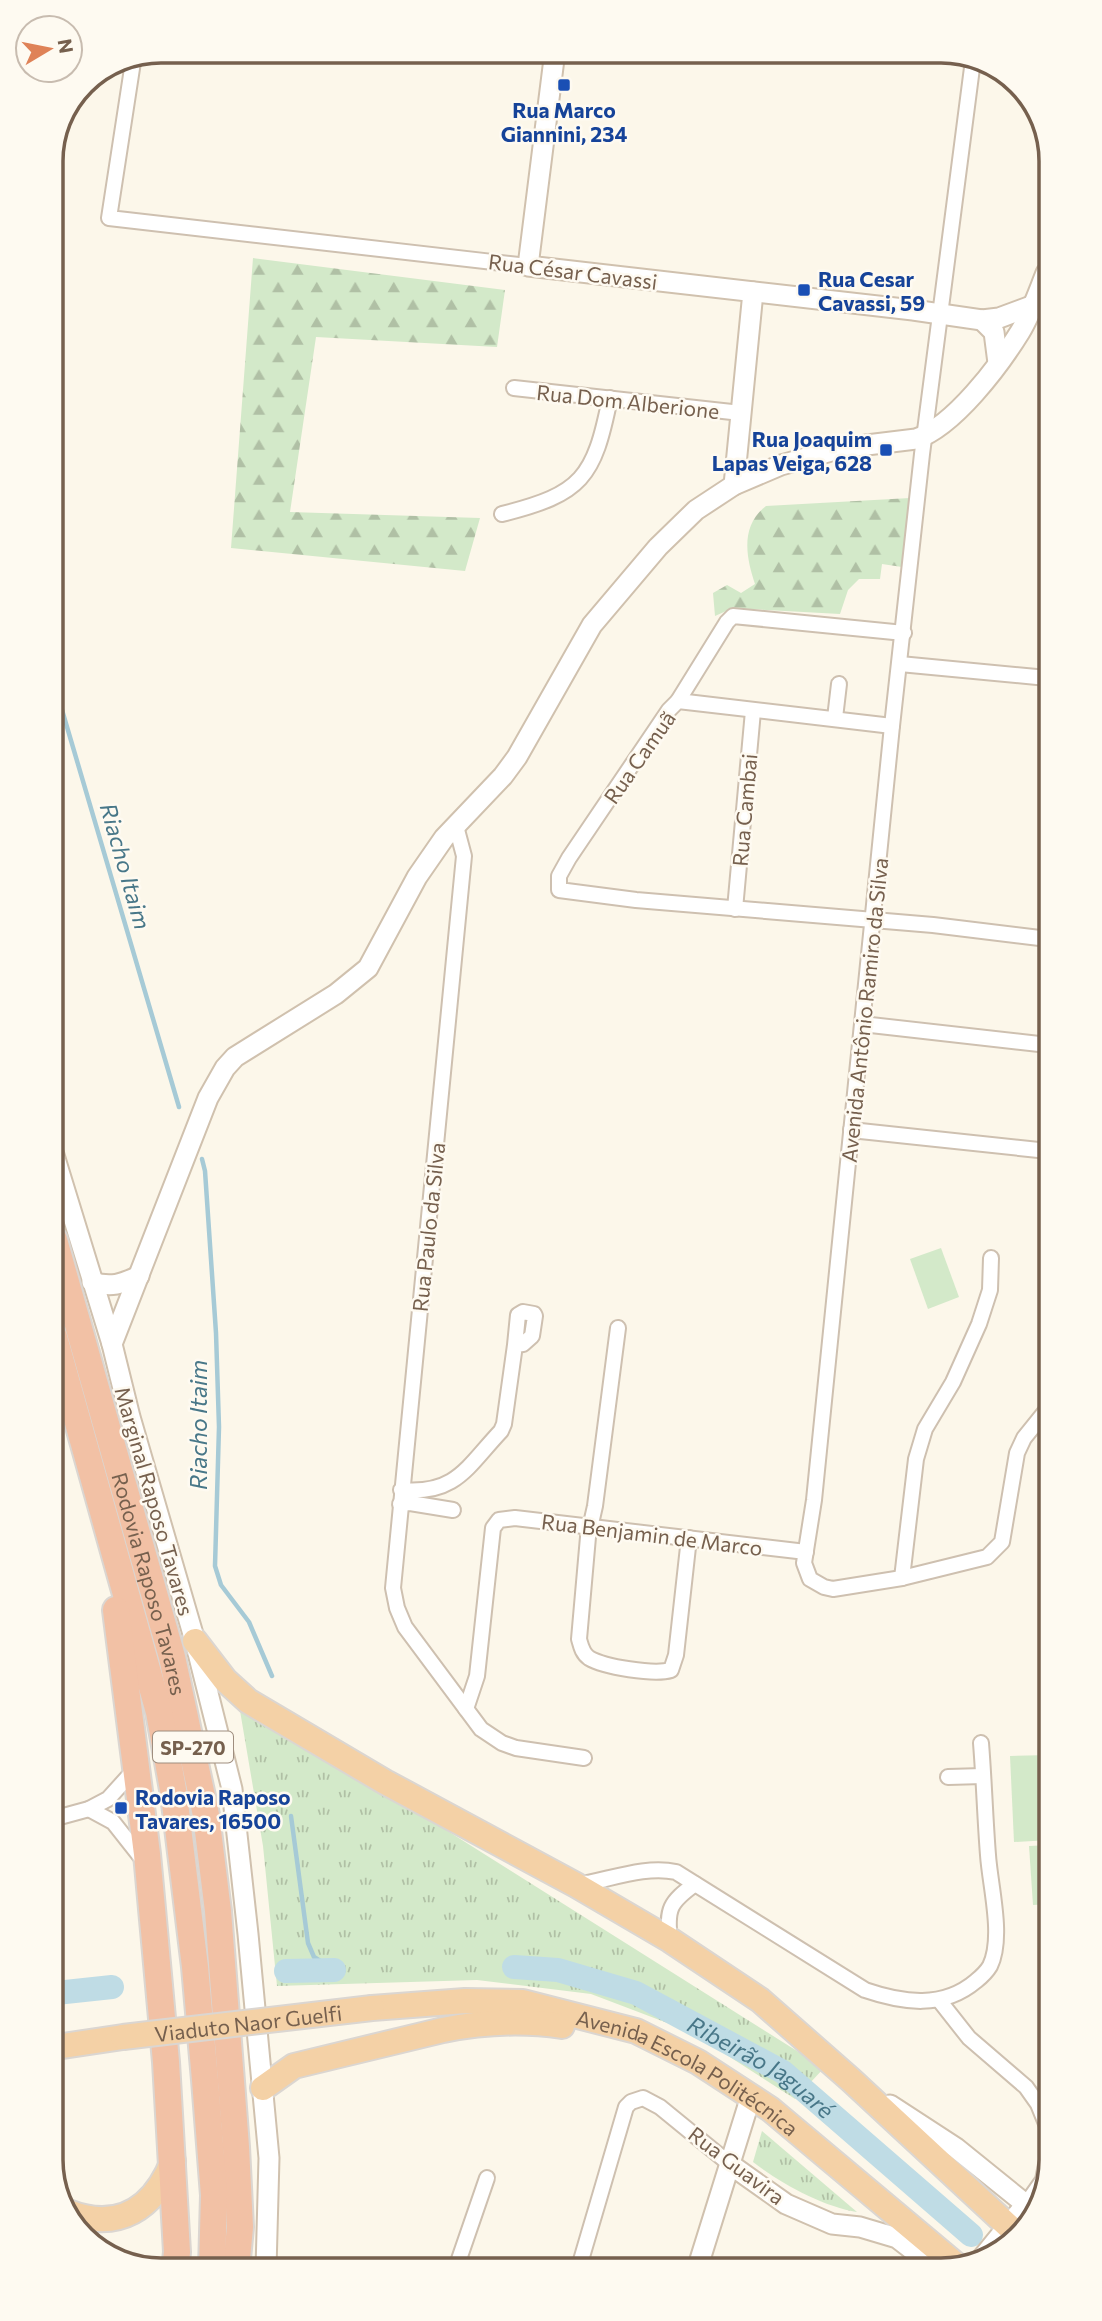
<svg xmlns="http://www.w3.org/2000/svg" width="1102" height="2321" viewBox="0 0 1102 2321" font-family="Commissioner,sans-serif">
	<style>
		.grass { fill: #d3e9c9 }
		.forest { fill: url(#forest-firs) }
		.park { fill: url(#park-tufts) }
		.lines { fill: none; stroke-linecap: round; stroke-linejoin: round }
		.stream { stroke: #a6cad6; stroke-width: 4.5 }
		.river { stroke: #bfdce5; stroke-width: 24 }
		.minor-casing { stroke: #cec0b0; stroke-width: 18 }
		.secondary-casing { stroke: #d0c1ae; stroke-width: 23 }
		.trunk-casing { stroke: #dbd6d1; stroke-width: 28 }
		.motorway-casing { stroke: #dbd6d1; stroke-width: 30 }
		.minor { stroke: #fff; stroke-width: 14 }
		.secondary { stroke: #fff; stroke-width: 19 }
		.trunk { stroke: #f4d1a6; stroke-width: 24 }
		.motorway { stroke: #f2c1a5; stroke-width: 26 }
		.trunk-bridge-casing { stroke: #dbd6d1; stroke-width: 28; stroke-linecap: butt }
		.trunk-bridge { stroke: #f4d1a6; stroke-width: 24 }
		.transit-dot { fill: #1a4fb4; stroke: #fefaf1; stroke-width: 2.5 }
		.labels { text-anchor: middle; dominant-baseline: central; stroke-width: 5; stroke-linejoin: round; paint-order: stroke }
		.shield { fill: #fefaf1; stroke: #9f8e7f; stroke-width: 2 }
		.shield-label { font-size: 19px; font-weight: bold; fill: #76604e }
		.transit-label { font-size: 21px; font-weight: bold; fill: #164399; stroke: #fefaf1; text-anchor: start }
		.street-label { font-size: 21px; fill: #76604e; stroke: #fefaf1 }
		.water-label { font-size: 23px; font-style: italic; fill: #487788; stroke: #fefaf1 }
		.rim { fill: none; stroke: #76604e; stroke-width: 3.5 }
	</style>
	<defs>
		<pattern id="forest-firs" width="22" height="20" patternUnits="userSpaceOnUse" patternTransform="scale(1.75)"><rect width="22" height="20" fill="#d3e9c9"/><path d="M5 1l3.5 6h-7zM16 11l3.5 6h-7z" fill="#b0c0a5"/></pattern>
		<pattern id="park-tufts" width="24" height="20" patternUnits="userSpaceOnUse" patternTransform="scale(1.75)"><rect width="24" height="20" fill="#d3e9c9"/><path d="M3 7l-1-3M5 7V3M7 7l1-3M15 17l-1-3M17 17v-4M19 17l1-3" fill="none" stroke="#b0c0a5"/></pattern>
	</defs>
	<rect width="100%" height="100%" fill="#fcf7ea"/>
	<!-- grass -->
	<g class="grass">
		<path d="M941,1248l18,49 -31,12 -18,-50z"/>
		<path d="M1050,1755v85l-36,2 -4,-86z"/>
		<path d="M1050,1845v59l-17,1 -4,-59z"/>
	</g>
	<!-- forest -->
	<g class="forest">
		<path d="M253,258l252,32 -8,57 -181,-10 -26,175 190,6 -15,53 -234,-23z"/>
		<path d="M910,498l-8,69 -20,-3 -2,15h-21l-11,11 -8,24 -107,-6 -18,8 -2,-23 14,-8 14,8 14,-9c-9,-27 -15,-58 11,-78z"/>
	</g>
	<!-- park -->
	<g class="park">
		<path d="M238,1699l586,369 -29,31 -104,-67 -100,-38 -114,-14 -200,6 -14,-140z"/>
		<path d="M762,2131l95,81c-33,-5 -77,-29 -104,-50z"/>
	</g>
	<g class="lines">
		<!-- stream -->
		<g class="stream">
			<path d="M52,676l127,431"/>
			<path d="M202,1159l3,12 11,162 3,94 -4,139 6,19 28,37 23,54"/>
			<path d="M291,1816l17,127 6,14 20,13"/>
		</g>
		<!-- river -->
		<g class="river">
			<path id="s1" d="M514,1967l44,3 78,23 147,79 188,163"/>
			<path d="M286,1971l48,-1"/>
			<path d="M56,1993l56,-6"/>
		</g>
		<defs>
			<g id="minor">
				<path d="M973,60l-51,394 -30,272 -78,774 -10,63 6,16 14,8 9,2 69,-11 85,-21 15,-15 15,-89 7,-15 25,-31"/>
				<path d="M133,62l-24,156 419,48"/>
				<path d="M514,388l227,25"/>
				<path d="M502,514c80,-20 92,-36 108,-116"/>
				<path d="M900,664l147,14"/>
				<path d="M678,701l49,-79 6,-6 171,17"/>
				<path d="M835,718l4,-34"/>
				<path d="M892,726l-214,-25 -9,9 -100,148 -10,18v14l77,10 297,25 115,14"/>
				<path d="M456,826l8,30 -71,732 4,20 8,19 76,102 21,14 14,5 68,10"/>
				<path d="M735,909l18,-198"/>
				<path d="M862,1024l186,21"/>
				<path d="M851,1130l197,21"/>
				<path d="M618,1328l-23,178 -7,31 -9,102c2,7 3,14 10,19 15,9 65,17 82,12l5,-15 13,-117"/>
				<path d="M401,1490c55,5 66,-23 100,-59l3,-7 11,-79 8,-1 9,-8 3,-20 -1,-2 -11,-2 -5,3 -3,30"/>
				<path d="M400,1504l10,-1 43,7"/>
				<path d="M902,1578l14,-119 9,-30 28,-47 26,-58 11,-34 1,-32"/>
				<path d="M466,1709l11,-33 16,-148 6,-8 16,-2 291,34"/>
				<path d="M948,1777l35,-1"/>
				<path d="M89,1809l24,13 30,38"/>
				<path d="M56,1818l33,-9 19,-10 28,-31"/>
				<path d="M577,1885c32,-5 68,-20 99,-13l189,118c38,13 78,19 111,-9 5,-4 11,-10 14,-15 14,-29 0,-80 -2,-111 -3,-38 -4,-75 -7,-112"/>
				<path d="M670,1940c-4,-31 0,-38 25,-56"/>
				<path d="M939,2000l30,38 57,49 12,17 9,22 1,28 -5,26 -17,24"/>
				<path d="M579,2267l47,-160 5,-5 12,-4 17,9 71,58"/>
				<path d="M456,2268l31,-90"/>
			</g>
			<g id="secondary">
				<path d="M555,51l-27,215 385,44 69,10 17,-2 35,-13"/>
				<path d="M982,320l12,12 4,31"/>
				<path d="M734,485l19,-193"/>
				<path d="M54,1155l58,189 18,73 65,224 37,148 16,145 21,224 -3,111"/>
				<path d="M92,1282c19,6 30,2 47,-6"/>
				<path d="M112,1344l96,-246 17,-30 10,-11 101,-63 32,-26 49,-91 27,-39 59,-62 14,-19 75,-132 66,-78 38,-37 38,-25 47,-20 61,-17 74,-9c38,-13 83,-73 104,-107 11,-18 18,-39 26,-59"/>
				<path d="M890,2105l66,43 78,63"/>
				<path d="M731,2165l55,39 46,20 28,3 37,11 35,27"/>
				<path d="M978,2263l48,-59"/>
				<path d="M698,2266l53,-170"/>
			</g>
			<g id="trunk">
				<path d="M195,1641l30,39 23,21 137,81 191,103 94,55 90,60 91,80 167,155"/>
				<path id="s2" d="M372,2008l93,-7 58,1 113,29 62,31 72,47 185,155"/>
				<path d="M56,2047l67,-10"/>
				<path d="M263,2088l31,-22 149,-36c40,-8 79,-10 119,-4"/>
				<path d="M68,2212c51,20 86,-4 105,-51"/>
			</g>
			<g id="motorway">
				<path id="s3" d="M54,1240l118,417 34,158 12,96 18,236 4,80 -4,42"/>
				<path d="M54,1337l105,375 15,83 21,172 10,113 9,115 -2,75"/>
				<path d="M116,1610l31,244 19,208 11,190 -2,18"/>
			</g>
		</defs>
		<!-- minor casing -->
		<use href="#minor" class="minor-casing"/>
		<!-- secondary casing -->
		<use href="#secondary" class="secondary-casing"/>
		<!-- trunk casing -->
		<use href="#trunk" class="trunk-casing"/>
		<!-- motorway casing -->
		<use href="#motorway" class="motorway-casing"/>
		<!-- minor -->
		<use href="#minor" class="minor"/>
		<!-- secondary -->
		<use href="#secondary" class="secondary"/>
		<!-- trunk -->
		<use href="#trunk" class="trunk"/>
		<!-- motorway -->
		<use href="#motorway" class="motorway"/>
		<defs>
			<g id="trunk-bridge">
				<path id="s4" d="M123,2037l249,-29"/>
			</g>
		</defs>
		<!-- trunk-bridge casing -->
		<use href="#trunk-bridge" class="trunk-bridge-casing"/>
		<!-- trunk-bridge -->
		<use href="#trunk-bridge" class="trunk-bridge"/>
	</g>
	<!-- markers -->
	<g class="transit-dot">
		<rect x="557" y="78" width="14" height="14" rx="3.5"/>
		<rect x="797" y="283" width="14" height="14" rx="3.5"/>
		<rect x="879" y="443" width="14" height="14" rx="3.5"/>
		<rect x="114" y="1801" width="14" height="14" rx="3.5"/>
	</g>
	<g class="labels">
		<!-- shield labels -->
		<rect class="shield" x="153" y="1731.5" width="80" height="31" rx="5"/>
		<g class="shield-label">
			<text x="193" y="1747">SP-270</text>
		</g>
		<!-- transit labels -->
		<g class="transit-label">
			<text x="564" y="109" text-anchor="middle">Rua Marco<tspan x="564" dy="24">Giannini, 234</tspan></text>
			<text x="818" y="278">Rua Cesar<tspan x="818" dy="24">Cavassi, 59</tspan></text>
			<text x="872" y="438" text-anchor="end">Rua Joaquim<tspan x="872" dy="24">Lapas Veiga, 628</tspan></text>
			<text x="135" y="1796">Rodovia Raposo<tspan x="135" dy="24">Tavares, 16500</tspan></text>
		</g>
		<!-- street labels -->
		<g class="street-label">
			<text transform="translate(573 271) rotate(7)">Rua César Cavassi</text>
			<text transform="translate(628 401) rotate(6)">Rua Dom Alberione</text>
			<text transform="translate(639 757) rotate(-55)">Rua Camuã</text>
			<text transform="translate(744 810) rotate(-85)">Rua Cambai</text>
			<text transform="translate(864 1010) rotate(-84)">Avenida Antônio Ramiro da Silva</text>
			<text transform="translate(428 1227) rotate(-84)">Rua Paulo da Silva</text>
			<text transform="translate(155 1501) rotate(74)">Marginal Raposo Tavares</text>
			<text transform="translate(652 1534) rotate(7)">Rua Benjamin de Marco</text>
			<text stroke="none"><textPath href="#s3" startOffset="357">Rodovia Raposo Tavares</textPath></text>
			<text stroke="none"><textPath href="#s4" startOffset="126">Viaduto Naor Guelfi</textPath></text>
			<text stroke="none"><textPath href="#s2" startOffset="332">Avenida Escola Politécnica</textPath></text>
			<text transform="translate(737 2165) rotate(37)">Rua Guavira</text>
		</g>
		<!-- water labels -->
		<g class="water-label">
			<text transform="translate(126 866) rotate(74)">Riacho Itaim</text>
			<text transform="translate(198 1425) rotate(-90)">Riacho Itaim</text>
			<text stroke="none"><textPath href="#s1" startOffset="271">Ribeirão Jaguaré</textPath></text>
		</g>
	</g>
	<!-- crop -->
	<path d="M0 0H1102V2321H0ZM161 63H941A98 98 0 0 1 1039 161V2160A98 98 0 0 1 941 2258H161A98 98 0 0 1 63 2160V161A98 98 0 0 1 161 63Z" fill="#fefaf1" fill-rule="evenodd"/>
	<path class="rim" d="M161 63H941A98 98 0 0 1 1039 161V2160A98 98 0 0 1 941 2258H161A98 98 0 0 1 63 2160V161A98 98 0 0 1 161 63Z"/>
	<!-- north arrow -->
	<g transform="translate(49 49) rotate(80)"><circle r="33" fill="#fefaf1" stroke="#c8bcb0" stroke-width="2"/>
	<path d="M0-5L12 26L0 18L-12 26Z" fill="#df8257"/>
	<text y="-10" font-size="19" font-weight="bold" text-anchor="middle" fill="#76604e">N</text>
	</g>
</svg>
